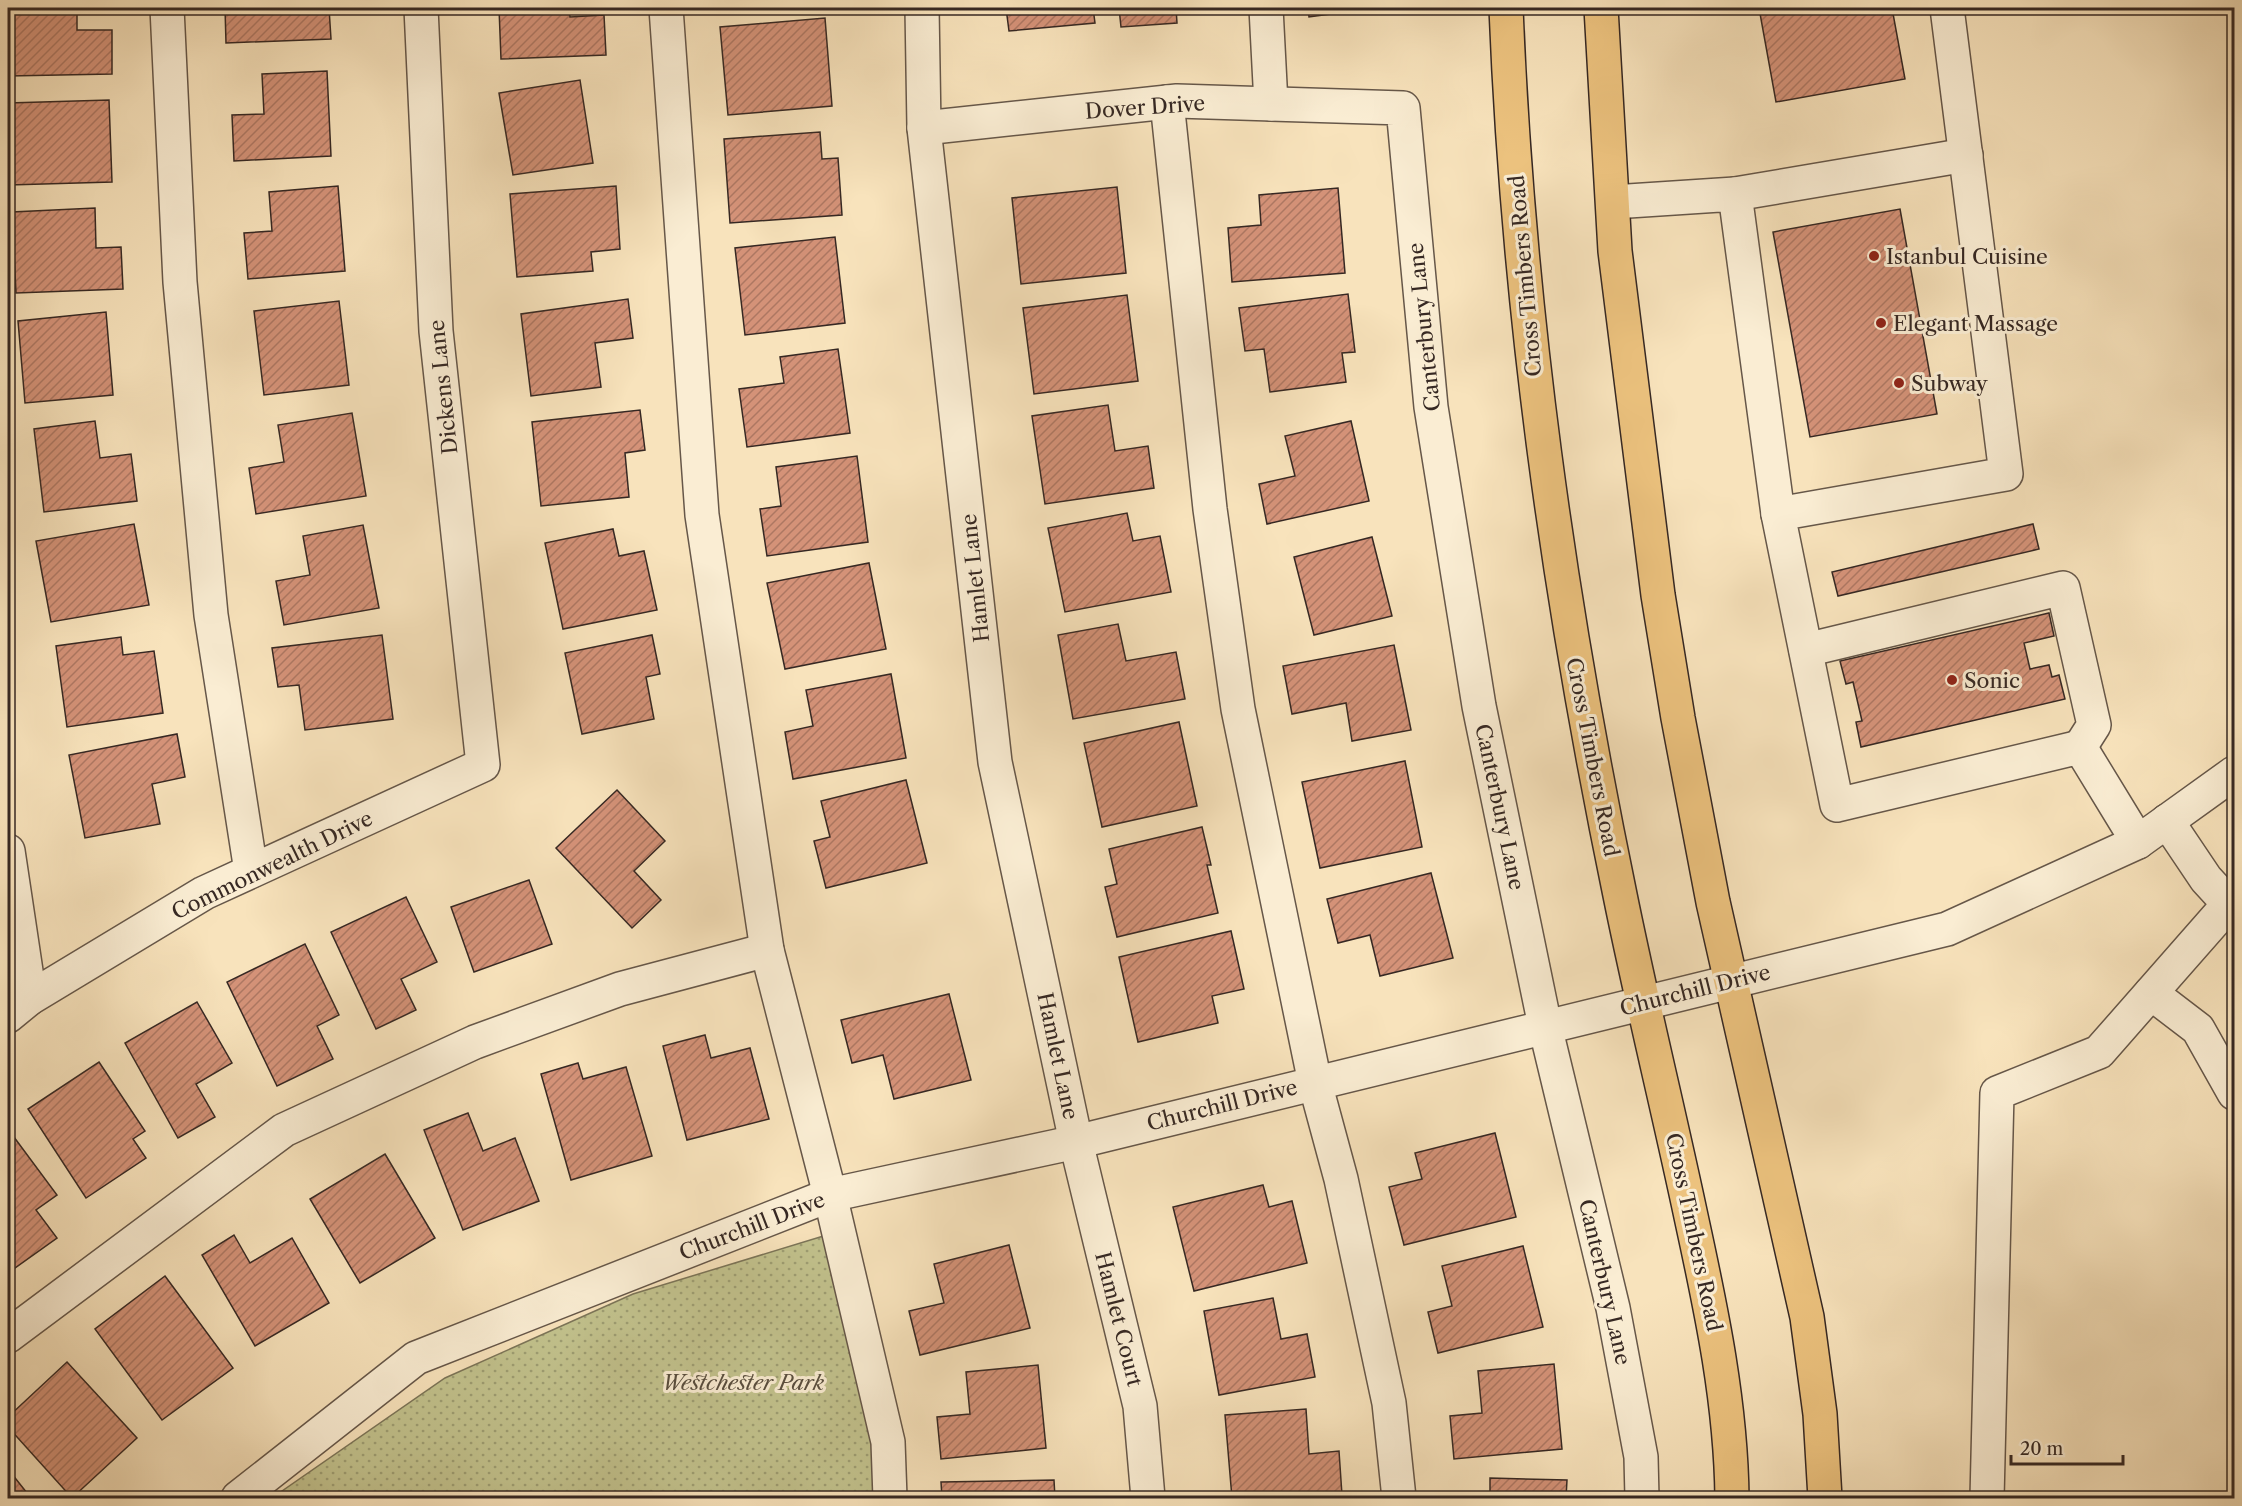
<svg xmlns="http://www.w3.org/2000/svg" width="2242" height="1506" viewBox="0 0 2242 1506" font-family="'Libre Caslon Text',serif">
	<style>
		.grass { fill: url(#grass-dots); stroke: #7c7558; stroke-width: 1.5 }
		.building { fill: url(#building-hatch); stroke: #362823; stroke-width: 1.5 }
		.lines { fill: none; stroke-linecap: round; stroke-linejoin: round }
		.minor-casing { stroke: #665749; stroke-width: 36 }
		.major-casing { stroke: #362823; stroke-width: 36 }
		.minor { stroke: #faedd3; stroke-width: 33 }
		.major { stroke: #ecc27e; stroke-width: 33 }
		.poi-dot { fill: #8f2418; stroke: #faedd3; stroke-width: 2 }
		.labels { text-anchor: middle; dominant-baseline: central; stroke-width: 6; stroke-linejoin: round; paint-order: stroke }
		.street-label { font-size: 21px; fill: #362823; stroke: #faedd3 }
		.poi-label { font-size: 21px; fill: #362823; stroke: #faedd3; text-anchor: start }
		.park-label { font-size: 21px; font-style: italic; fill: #594e3e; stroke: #faedd3 }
	</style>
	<defs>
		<pattern id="grass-dots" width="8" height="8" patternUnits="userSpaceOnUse" patternTransform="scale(1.5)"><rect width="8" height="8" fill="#c2c28d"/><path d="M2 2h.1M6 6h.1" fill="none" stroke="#9e9e73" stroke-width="1.8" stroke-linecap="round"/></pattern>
		<pattern id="building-hatch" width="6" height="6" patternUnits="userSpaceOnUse" patternTransform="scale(1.5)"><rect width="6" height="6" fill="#d49278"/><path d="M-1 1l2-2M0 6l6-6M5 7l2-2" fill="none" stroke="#ad7762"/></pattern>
	</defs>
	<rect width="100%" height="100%" fill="#f8e3bc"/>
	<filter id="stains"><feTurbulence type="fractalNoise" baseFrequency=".00333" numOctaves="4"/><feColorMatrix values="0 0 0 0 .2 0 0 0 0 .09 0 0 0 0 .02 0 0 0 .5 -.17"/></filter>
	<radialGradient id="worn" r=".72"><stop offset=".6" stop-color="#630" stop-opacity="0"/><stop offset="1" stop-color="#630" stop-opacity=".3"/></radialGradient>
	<!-- grass -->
	<path class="grass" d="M830,1234l34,149 16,115h-608l173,-120 188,-84z"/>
	<!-- building -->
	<g class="building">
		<path d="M8,8h69v22h35v44l-104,2z"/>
		<path d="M225,8h104l2,31 -105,4z"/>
		<path d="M499,8h70l1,9 34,-2 2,40 -105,4z"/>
		<path d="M1006,8h87l2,15 -86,8z"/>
		<path d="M1119,8h70h-13l1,15 -56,4z"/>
		<path d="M1308,8h68l-67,9z"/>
		<path d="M1759,8h133l13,71 -129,23z"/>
		<path d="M825,18l7,88 -104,9 -8,-88z"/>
		<path d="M327,71l4,85 -97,5 -2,-46 32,-1 -2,-40z"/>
		<path d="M580,80l13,83 -80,12 -14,-82z"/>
		<path d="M109,100l3,82 -103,3 -1,-82z"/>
		<path d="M820,132l2,27 16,-1 4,57 -112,8 -6,-84z"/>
		<path d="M338,186l7,85 -97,8 -4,-46 28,-2 -3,-39z"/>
		<path d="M616,186l4,63 -29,3 2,19 -76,6 -7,-83z"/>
		<path d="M1117,187l9,86 -105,11 -9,-86z"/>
		<path d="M1338,188l7,85 -113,9 -4,-54 33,-3 -2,-30z"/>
		<path d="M95,208l1,40 25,-1 2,42 -107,4 -4,-81z"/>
		<path d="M1900,209l37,205 -127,23 -37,-205z"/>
		<path d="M835,237l10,86 -100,12 -10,-87z"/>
		<path d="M1348,294l7,58 -13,1 4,29 -76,10 -6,-43 -19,2 -6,-43z"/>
		<path d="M1127,295l11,86 -104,13 -11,-86z"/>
		<path d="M628,299l5,39 -38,5 6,44 -70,9 -10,-82z"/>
		<path d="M339,301l10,84 -85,10 -10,-84z"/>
		<path d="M106,312l7,83 -88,8 -7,-82z"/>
		<path d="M838,349l12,84 -103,14 -8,-58 45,-6 -4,-26z"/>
		<path d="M1108,405l7,46 33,-5 6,42 -109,16 -13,-88z"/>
		<path d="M640,410l5,40 -20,3 4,44 -88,9 -9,-84z"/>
		<path d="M352,413l14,83 -110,18 -7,-46 35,-6 -6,-37z"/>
		<path d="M95,421l5,37 31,-4 6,47 -93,11 -10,-83z"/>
		<path d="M1351,421l18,80 -102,23 -8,-40 36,-8 -10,-40z"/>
		<path d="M857,456l11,86 -101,14 -7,-47 21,-3 -5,-39z"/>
		<path d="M1127,513l6,28 27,-5 11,56 -106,20 -17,-84z"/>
		<path d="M134,524l15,81 -98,17 -15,-81z"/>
		<path d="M2033,524l6,25 -201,47 -6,-24z"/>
		<path d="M363,525l16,83 -95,17 -8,-44 34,-6 -7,-39z"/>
		<path d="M613,529l6,27 25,-5 13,59 -94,19 -18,-86z"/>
		<path d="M1372,537l20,79 -78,19 -20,-78z"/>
		<path d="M869,563l17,86 -101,20 -18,-86z"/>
		<path d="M2049,613l5,23 -30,7 6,26 19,-4 3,12 7,-2 6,24 -204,48 -5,-25 6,-1 -9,-39 -7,2 -6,-23z"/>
		<path d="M1118,624l8,37 50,-9 9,47 -112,20 -15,-84z"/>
		<path d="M382,635l11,84 -88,11 -6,-45 -21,2 -6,-39z"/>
		<path d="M652,635l8,39 -14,3 8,42 -72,15 -17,-81z"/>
		<path d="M121,637l2,18 31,-4 9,62 -96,14 -11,-81z"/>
		<path d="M1394,645l17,85 -59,11 -6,-38 -54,11 -9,-48z"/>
		<path d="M891,674l15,84 -113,21 -8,-47 28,-6 -7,-36z"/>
		<path d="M1179,722l18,84 -95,21 -18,-84z"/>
		<path d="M177,734l8,43 -33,7 8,40 -75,14 -16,-83z"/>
		<path d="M1405,761l17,86 -102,21 -18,-86z"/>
		<path d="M906,780l21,83 -101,25 -12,-47 16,-4 -9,-36z"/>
		<path d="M617,790l48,51 -31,30 27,29 -29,28 -76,-80z"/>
		<path d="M1202,827l9,38h-4l11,48 -101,24 -12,-50 12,-3 -8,-35z"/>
		<path d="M1431,873l22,85 -73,18 -10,-41 -32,8 -11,-44z"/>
		<path d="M529,880l23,64 -78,28 -23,-65z"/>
		<path d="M406,897l31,65 -36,17 15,31 -40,19 -45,-97z"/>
		<path d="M1231,931l13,58 -32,7 6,27 -80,19 -19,-85z"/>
		<path d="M305,944l34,71 -22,11 16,33 -56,27 -50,-104z"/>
		<path d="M949,994l22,86 -77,19 -11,-44 -31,8 -11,-43z"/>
		<path d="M197,1002l35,61 -36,21 19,33 -37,21 -53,-95z"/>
		<path d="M705,1035l6,23 39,-10 19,71 -82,21 -24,-94z"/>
		<path d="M99,1062l46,69 -12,8 13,19 -60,40 -58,-89z"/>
		<path d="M578,1063l5,16 43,-12 26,89 -81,24 -30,-106z"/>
		<path d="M468,1113l15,38 32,-13 24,63 -76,29 -39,-100z"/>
		<path d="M8,1129l49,66 -21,15 21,28 -49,35z"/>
		<path d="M1495,1133l21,84 -112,28 -15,-58 33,-8 -7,-26z"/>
		<path d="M385,1154l50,84 -75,45 -50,-84z"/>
		<path d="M1263,1185l6,22 23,-6 15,62 -113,28 -21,-84z"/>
		<path d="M234,1235l16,28 42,-25 37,65 -74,43 -53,-91z"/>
		<path d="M1009,1245l21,83 -110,27 -11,-44 35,-8 -10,-39z"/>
		<path d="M1523,1246l20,81 -105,26 -10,-41 24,-6 -10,-40z"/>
		<path d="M165,1276l68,92 -71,52 -67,-91z"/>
		<path d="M1273,1298l8,41 26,-5 8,43 -96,18 -15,-84z"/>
		<path d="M67,1362l70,76 -65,60 -64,-71v-10z"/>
		<path d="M1554,1364l8,85 -108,10 -4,-43 32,-3 -4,-42z"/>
		<path d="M1038,1365l8,83 -105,11 -4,-42 33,-3 -4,-42z"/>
		<path d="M1306,1409l3,45 30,-3 3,44 -110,3 -7,-83z"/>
		<path d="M8,1469l23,29h-23z"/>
		<path d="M1490,1478l77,2 -1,18h-76z"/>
		<path d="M1054,1480l1,18h-113l-1,-16z"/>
	</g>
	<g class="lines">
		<defs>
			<g id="minor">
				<path d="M167,8l13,274 31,333 40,256"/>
				<path d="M666,8l36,507 65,435 63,245 58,247 2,56"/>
				<path d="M922,8l2,120 71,634 81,380 64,264 8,92"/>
				<path d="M1266,8l5,96"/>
				<path d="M1947,8l59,466 -228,40 59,291 243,-58 58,95"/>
				<path d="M1167,102l43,407 28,200 77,374 26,96 48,224 10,95"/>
				<path d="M924,128l253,-27 226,7 28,299 48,299 66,320 68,282 28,149 1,41"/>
				<path d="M1735,194l231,-39"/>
				<path d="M1613,202l122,-8 43,320"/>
				<path d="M1806,650l257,-62 31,137 -14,22"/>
				<path d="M2167,821l39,58 23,25h5"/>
				<path d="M8,851l22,147"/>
				<path d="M2151,993l47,36 36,64"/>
				<path d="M8,1016l22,-18 174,-105 279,-128 -47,-434 -15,-323"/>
				<path d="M8,1336l276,-206 191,-88 145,-53 147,-39"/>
				<path d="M238,1498l178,-140 414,-163 246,-53 871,-213 191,-87 96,-69"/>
				<path d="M1987,1498l10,-405 102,-41 130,-148"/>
			</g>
			<g id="major">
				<path d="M1506,8c12,301 53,592 114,887 22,109 49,217 72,326 20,92 39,183 40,277"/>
				<path d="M1601,8l14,243 43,344 20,123 35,184 94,415 13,97 5,84"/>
			</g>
		</defs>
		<!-- minor casing -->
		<use href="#minor" class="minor-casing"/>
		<!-- major casing -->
		<use href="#major" class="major-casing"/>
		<!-- minor -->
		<use href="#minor" class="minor"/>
		<!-- major -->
		<use href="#major" class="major"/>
	</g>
	<!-- markers -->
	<g class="poi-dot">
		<circle cx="1874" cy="256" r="6"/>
		<circle cx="1881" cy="323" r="6"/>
		<circle cx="1899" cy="383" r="6"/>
		<circle cx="1952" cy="680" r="6"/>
	</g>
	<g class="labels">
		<!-- street labels -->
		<g class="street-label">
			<text transform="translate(1145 107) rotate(-4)">Dover Drive</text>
			<text transform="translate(1525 276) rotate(-95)">Cross Timbers Road</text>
			<text transform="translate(1424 327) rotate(-96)">Canterbury Lane</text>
			<text transform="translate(443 387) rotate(-96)">Dickens Lane</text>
			<text transform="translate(975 578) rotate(-96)">Hamlet Lane</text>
			<text transform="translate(1593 757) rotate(79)">Cross Timbers Road</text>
			<text transform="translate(1500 807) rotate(78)">Canterbury Lane</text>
			<text transform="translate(272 865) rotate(-26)">Commonwealth Drive</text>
			<text transform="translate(1695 990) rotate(-14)">Churchill Drive</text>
			<text transform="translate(1058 1056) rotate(78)">Hamlet Lane</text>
			<text transform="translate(1222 1105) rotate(-14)">Churchill Drive</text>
			<text transform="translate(752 1226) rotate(-21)">Churchill Drive</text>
			<text transform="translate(1694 1232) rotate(78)">Cross Timbers Road</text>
			<text transform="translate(1605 1282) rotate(77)">Canterbury Lane</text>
			<text transform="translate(1119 1319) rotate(76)">Hamlet Court</text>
		</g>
		<!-- poi labels -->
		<g class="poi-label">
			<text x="1886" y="256">Istanbul Cuisine</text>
			<text x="1893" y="323">Elegant Massage</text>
			<text x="1911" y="383">Subway</text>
			<text x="1964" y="680">Sonic</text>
		</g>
		<!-- park labels -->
		<g class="park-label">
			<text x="743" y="1382">Westchester Park</text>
		</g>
	</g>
	<!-- margin -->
	<rect width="2242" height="1506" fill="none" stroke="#f8e3bc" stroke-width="30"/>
	<rect x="9" y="9" width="2224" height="1488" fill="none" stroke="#362823" stroke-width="3"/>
	<rect x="15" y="15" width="2212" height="1476" fill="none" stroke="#362823" stroke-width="1.5"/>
	<!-- scale -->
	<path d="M2011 1455v9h112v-9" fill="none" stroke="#362823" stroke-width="3"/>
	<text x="2020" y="1455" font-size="18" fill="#362823" stroke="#faedd3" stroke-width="4.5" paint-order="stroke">20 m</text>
	<rect width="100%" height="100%" filter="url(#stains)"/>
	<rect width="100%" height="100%" fill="url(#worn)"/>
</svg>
